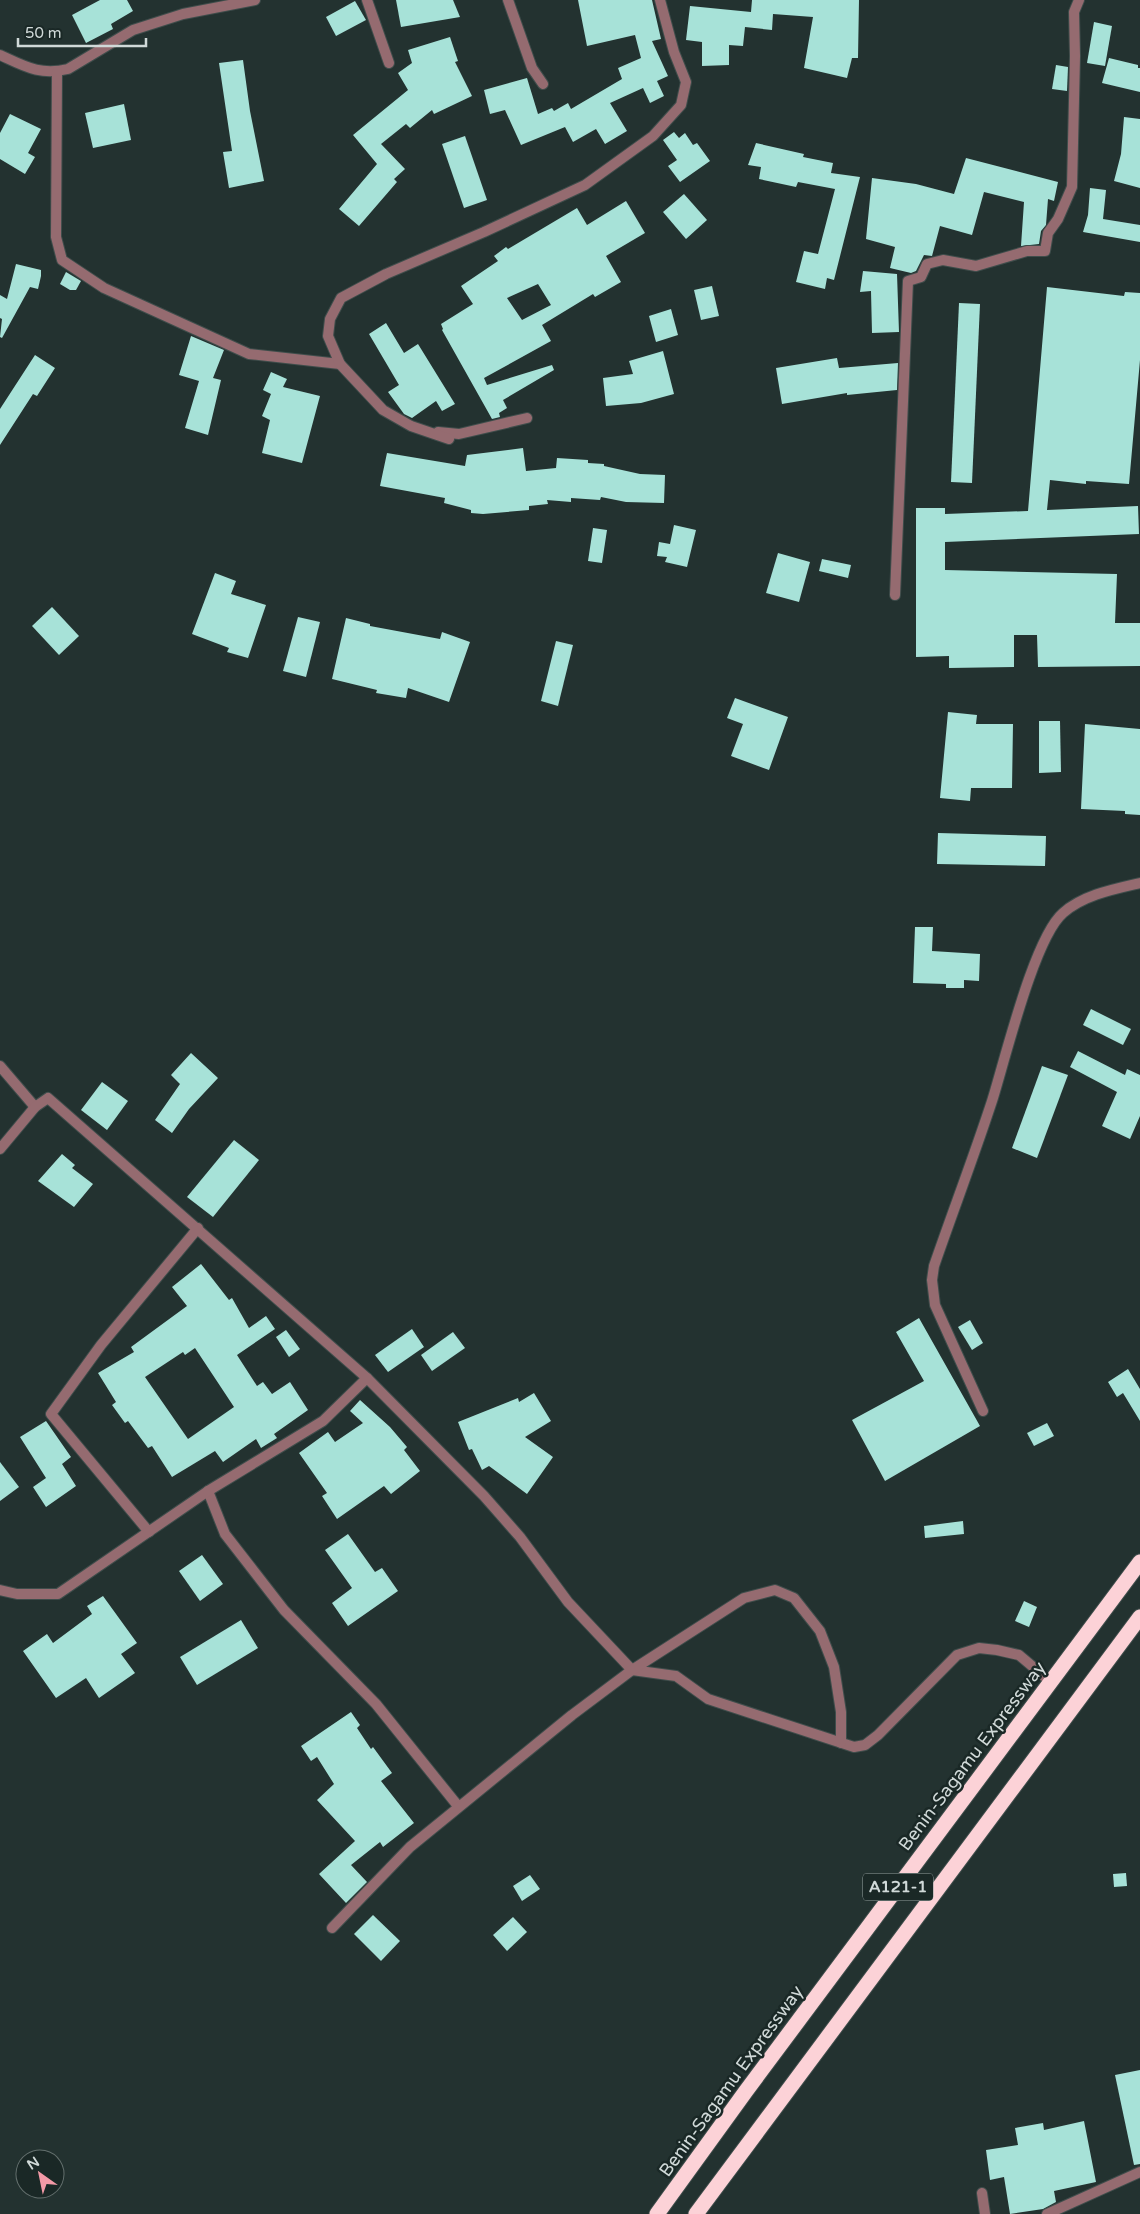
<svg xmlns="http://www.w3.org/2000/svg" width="1140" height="2214" viewBox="0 0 1140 2214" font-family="'Varela Round',sans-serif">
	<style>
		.building { fill: #a7e2d8; fill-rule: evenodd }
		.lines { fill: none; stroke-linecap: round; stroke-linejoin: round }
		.street-casing { stroke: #3f4d4b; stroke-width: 12 }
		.highway-casing { stroke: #3f4d4b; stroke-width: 17 }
		.street { stroke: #956b70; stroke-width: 10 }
		.highway { stroke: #fcd2d7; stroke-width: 15 }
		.labels { text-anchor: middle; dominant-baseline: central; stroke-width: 5; stroke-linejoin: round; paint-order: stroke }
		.shield { fill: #1a2826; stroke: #99a4a3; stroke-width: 1 }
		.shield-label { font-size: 16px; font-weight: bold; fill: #d0d9d8 }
		.street-label { font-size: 18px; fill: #d0d9d8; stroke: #1a2826 }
	</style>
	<rect width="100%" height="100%" fill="#233230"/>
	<!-- building -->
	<g class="building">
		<path d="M100,0h27l6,11 -22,13 2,5 -27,14 -14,-28z"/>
		<path d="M396,0h57l7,17 -59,10z"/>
		<path d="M578,0h74l9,39 -9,2 16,35 -11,5 7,15 -14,7 -7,-15 -33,15 17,28 -22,13 -9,-15 -23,13 -8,-15 -44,18 -16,-35 -15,4 -6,-24 43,-12 11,36 14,-6 2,3 14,-8 3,6 51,-30 -4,-11 23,-10 -6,-23 -48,11z"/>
		<path d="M752,0h107l-1,58h-6l-5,20 -43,-10 9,-51 -40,-3 -1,16 -27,-3 -2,19 -14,-1v20l-27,1v-24l-16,-2 4,-34 61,6z"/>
		<path d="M355,1l11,19 -30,16 -10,-19z"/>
		<path d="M1094,22l18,4 -7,40 -18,-3z"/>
		<path d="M450,37l8,24 -3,1 17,34 -38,18 -2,-4 -22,18 -4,-4 -25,20 24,25 -11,10 3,3 -38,44 -20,-17 38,-45 -24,-29 55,-45 -10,-17 14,-10 -4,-13z"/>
		<path d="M1109,58l29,7v3h2v24l-38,-9z"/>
		<path d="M243,60l7,51 14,70 -35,7 -6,-36 9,-1 -13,-88z"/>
		<path d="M1056,65l12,2 -1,24 -15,-2z"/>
		<path d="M124,104l7,36 -38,8 -8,-35z"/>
		<path d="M10,114l31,15 -13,24 7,4 -10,17 -25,-15v-26z"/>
		<path d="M1124,117l16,2v69l-26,-7 7,-27z"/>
		<path d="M674,132l5,6 6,-5 8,12 4,-2 13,18 -30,21 -12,-16 9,-6 -14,-20z"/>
		<path d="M465,136l22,64 -23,8 -22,-64z"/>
		<path d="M756,143l48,11 -1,3 30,6 -2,10 29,4 -26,103 -7,-2 -2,11 -29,-7 8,-31 14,3 17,-65 -37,-7 -2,5 -37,-8 2,-12 -13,-2z"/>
		<path d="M966,158l92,24 -4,19 -6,-2 -2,26 -5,6 -2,13 -18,2 3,-44 -40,-10 -12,43 -32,-9 -8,30 -8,-1 -8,16 -5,2 -21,-5 5,-21 -29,-8 6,-61 44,6 38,10z"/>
		<path d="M1090,188l16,2 -3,29 37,6v17l-57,-10 5,-17z"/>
		<path d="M684,194l23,26 -21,19 -23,-27z"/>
		<path d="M626,201l19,32 -39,23 15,26 -26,15 -2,-3 -51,31 9,16 -67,37 3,7 65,-20 2,5 -51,30 4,8 -8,5 1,4 -8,2 -50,-89 1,-1 -2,-5 32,-20 -12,-18 37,-25 -4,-5 12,-9 2,2 69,-41 10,17zM538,284l13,21 -29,15 -15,-22z"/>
		<path d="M16,264l25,6v6l-3,13 -8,-2 -28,51 -2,-1 2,-18 -2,-1v-23l7,4z"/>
		<path d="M863,271l34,3 2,58 -27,1 -1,-42 -11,1z"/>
		<path d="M66,272l15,9 -5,9h-6l-10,-6z"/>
		<path d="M712,286l7,30 -18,4 -7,-30z"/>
		<path d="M1047,287l77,9 1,-4 15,1v67l-11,124 -43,-3v3l-36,-4 -3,30 91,-4 1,28 -194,8v28l172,4 -2,49h25v43l-102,1 -1,-32h-23v32l-65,1v-12l-33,1v-149h29v6l83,-3z"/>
		<path d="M959,303l21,1 -8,179 -21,-1z"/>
		<path d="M671,309l7,26 -22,7 -7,-26z"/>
		<path d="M386,323l18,30 14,-9 37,60 -13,7 -6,-10 -24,17 -8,-4 -16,-22 11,-7 -30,-51z"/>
		<path d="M191,336l33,14 -11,28 8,2 -13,55 -23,-7 14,-47 -20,-6z"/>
		<path d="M663,351l11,43 -33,9 -35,3 -3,-28 30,-4 -4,-13z"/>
		<path d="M35,355l20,13 -18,28 -4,-2 -33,51v-36z"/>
		<path d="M837,358l2,10 59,-5 -1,27 -50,5v-2l-65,11 -6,-36z"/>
		<path d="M271,372l16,7 -4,8 37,9 -18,67 -40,-10 8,-33 -8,-4 9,-22 -8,-4z"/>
		<path d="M523,448l3,23 30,-3 1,-10 31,2v3l16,1v2l36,8 25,1 -1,28 -38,-1 -25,-5 -1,3 -29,-2v4l-24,-2 1,4 -19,2v4l-46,4 -12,-1v-3l-27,-7 1,-5 -65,-12 7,-33 78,13 2,-11z"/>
		<path d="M674,525l22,5 -9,37 -22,-5 2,-5 -10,-1 2,-14 11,2z"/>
		<path d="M593,528l14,2 -5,33 -14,-2z"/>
		<path d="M778,553l32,9 -11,40 -33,-9z"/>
		<path d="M822,559l29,6 -3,13 -29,-7z"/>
		<path d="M215,573l21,8 -5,13 35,11 -18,53 -21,-6 2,-4 -37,-14z"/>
		<path d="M52,607l27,29 -20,19 -27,-29z"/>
		<path d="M298,617l22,5 -14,55 -23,-6z"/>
		<path d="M346,618l24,6v2l70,13 2,-7 28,10 -21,60 -41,-14 -2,10 -30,-5 1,-3 -45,-11z"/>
		<path d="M556,641l17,4 -15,61 -17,-5z"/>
		<path d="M735,698l53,19 -19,53 -38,-14 12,-32 -16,-6z"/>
		<path d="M948,712l29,3 -1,9h37l-1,64h-41l-1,13 -30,-3z"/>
		<path d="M1039,721h21l1,51 -22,1z"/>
		<path d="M1085,724l55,5v86l-15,-1v-3l-44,-2z"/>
		<path d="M938,833l108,3 -1,30 -108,-2z"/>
		<path d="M915,927h18l-1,24 48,3 -1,27 -15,-1v8h-18v-4l-33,-1z"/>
		<path d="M1091,1009l40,20 -8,16 -40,-20z"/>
		<path d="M1078,1051l47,24 2,-6 13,6v41l-10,23 -28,-13 15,-34 -47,-25z"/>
		<path d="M191,1053l27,25 -29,31 -17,24 -17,-13 25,-36 -9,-9z"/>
		<path d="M1042,1066l26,9 -31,83 -25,-10z"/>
		<path d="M102,1082l26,19 -21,29 -26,-20z"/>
		<path d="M234,1140l25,20 -46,57 -26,-20z"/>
		<path d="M62,1154l13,11 -3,3 21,16 -19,23 -36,-26z"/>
		<path d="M201,1264l28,36 3,-2 17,30 17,-12 9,13 -38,26 20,31 6,-4 9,12 18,-12 18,28 -34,24 3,4 -16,10 -5,-9 -33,23 -8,-11 -43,26 -20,-31 -4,2 -20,-27 -3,2 -13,-18 4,-3 -18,-29 36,-21 -3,-5 56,-41 -15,-19zM195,1348l39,59 -46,32 -43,-62 38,-25 2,3z"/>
		<path d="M919,1318l61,108 -95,55 -33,-61 72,-39 -28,-49z"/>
		<path d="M970,1320l13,23 -11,7 -14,-23z"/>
		<path d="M412,1329l12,18 -36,25 -13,-17z"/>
		<path d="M286,1330l14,19 -11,8 -13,-20z"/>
		<path d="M453,1332l12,16 -33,23 -11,-16z"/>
		<path d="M1128,1369l12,20v32l-17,-28 -6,4 -9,-15z"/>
		<path d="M534,1393l17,28 -26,16 28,20 -26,37 -38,-28 -7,4 -10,-21 -3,1 -11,-28 60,-24 1,4z"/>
		<path d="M360,1400l30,27 17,20 -3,3 16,21 -29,23 -7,-8 -47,33 -15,-23 5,-3 -28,-40 29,-21 7,10 28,-19 -13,-12z"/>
		<path d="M46,1421l25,36 -9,7 14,22 -30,21 -13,-20 13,-9 -26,-41z"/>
		<path d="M1047,1423l7,13 -20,10 -7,-13z"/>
		<path d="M0,1462l19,25 -19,14z"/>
		<path d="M963,1521l1,13 -39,4 -1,-12z"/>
		<path d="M348,1534l27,38 7,-4 16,23 -50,35 -16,-23 20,-15 -27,-38z"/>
		<path d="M202,1555l21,29 -23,17 -21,-30z"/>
		<path d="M103,1596l34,47 -16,11 14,19 -36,25 -13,-20 -30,20 -33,-47 24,-17 6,9 39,-29 -5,-8z"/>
		<path d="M1024,1601l13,6 -8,20 -14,-6z"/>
		<path d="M241,1620l17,28 -61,37 -17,-28z"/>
		<path d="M351,1712l9,13 -3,3 14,21 2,-2 19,26 -11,8 33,42 -31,24 -3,-5 -29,23 16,17 -21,21 -27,-29 36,-33 -38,-41 17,-16 -17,-27 -6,4 -10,-15z"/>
		<path d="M1126,1873l1,13 -13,1 -1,-13z"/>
		<path d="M530,1875l10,14 -18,12 -9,-15z"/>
		<path d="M373,1915l27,26 -19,20 -27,-27z"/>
		<path d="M513,1917l14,15 -20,19 -14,-16z"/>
		<path d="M1140,2070v94l-6,1 -19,-90z"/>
		<path d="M1084,2121l12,61 -42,9 2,11 -13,7 -33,5 -6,-37 -14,3 -4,-30 32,-5 -3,-17 28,-5 1,7z"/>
	</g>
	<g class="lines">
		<defs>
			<g id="street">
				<path d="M367,0l22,63"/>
				<path d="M508,0l24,68 11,16"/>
				<path d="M0,55c24,11 40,21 68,14l65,-39 50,-16 72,-14"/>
				<path d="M57,72l-1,165 6,23 42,28 145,66 91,10"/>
				<path d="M438,432l21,2 68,-16"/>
				<path d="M449,439l-38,-13 -28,-16 -43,-46 -12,-28 2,-17 11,-21 45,-24 98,-42 101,-47 68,-49 28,-31 5,-23 -12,-30 -14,-52"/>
				<path d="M895,595l13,-314 13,-4 6,-13 16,-4 33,6 51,-15h18l3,-18 10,-14 14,-32 3,-131 -1,-44 5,-12"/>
				<path d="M0,1066l35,41"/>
				<path d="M0,1149l35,-42 13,-9 319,280 117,118 36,41 48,65 64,68 44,6 32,23 146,48 11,-2 13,-10 79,-80 22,-7 18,2 22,5 32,27"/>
				<path d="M983,1411l-48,-106 -3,-25 2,-14c19,-55 40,-110 58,-165 13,-41 42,-163 71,-188 20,-18 51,-24 77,-30"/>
				<path d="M208,1491l17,43 59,76 92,94 82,102"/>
				<path d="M149,1532l-98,-118 50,-69 97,-117"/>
				<path d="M0,1590l17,4h41l150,-103 115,-70 44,-43"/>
				<path d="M332,1928l78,-81 162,-132 60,-45 112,-72 31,-8 19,8 26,33 14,36 7,45v31"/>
				<path d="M982,2193l3,21"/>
				<path d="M1047,2214l93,-42"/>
			</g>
			<g id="highway">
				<path d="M657,2214l89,-123 394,-529"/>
				<path d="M696,2214l444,-597"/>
			</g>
		</defs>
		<!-- street casing -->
		<use href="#street" class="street-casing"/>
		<!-- highway casing -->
		<use href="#highway" class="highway-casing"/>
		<!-- street -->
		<use href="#street" class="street"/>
		<!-- highway -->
		<use href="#highway" class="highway"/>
	</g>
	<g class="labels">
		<!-- shield labels -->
		<rect class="shield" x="863" y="1873.5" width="70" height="27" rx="4"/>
		<g class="shield-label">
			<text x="898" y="1887">A121-1</text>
		</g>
		<!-- street labels -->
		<g class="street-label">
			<text transform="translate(972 1756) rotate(-53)">Benin-Sagamu Expressway</text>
			<text transform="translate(731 2081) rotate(-54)">Benin-Sagamu Expressway</text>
		</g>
	</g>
	<!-- north arrow -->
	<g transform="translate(40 2174) rotate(327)"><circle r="24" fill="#1a2826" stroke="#636f6d"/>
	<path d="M0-4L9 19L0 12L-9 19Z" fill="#f39aa7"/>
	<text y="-8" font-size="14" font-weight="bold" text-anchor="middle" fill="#d0d9d8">N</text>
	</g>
	<!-- scale -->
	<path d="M18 38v8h128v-8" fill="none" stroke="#d0d9d8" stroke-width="2.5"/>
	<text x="25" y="38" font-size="15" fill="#d0d9d8" stroke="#1a2826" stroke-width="4" paint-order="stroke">50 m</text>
</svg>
